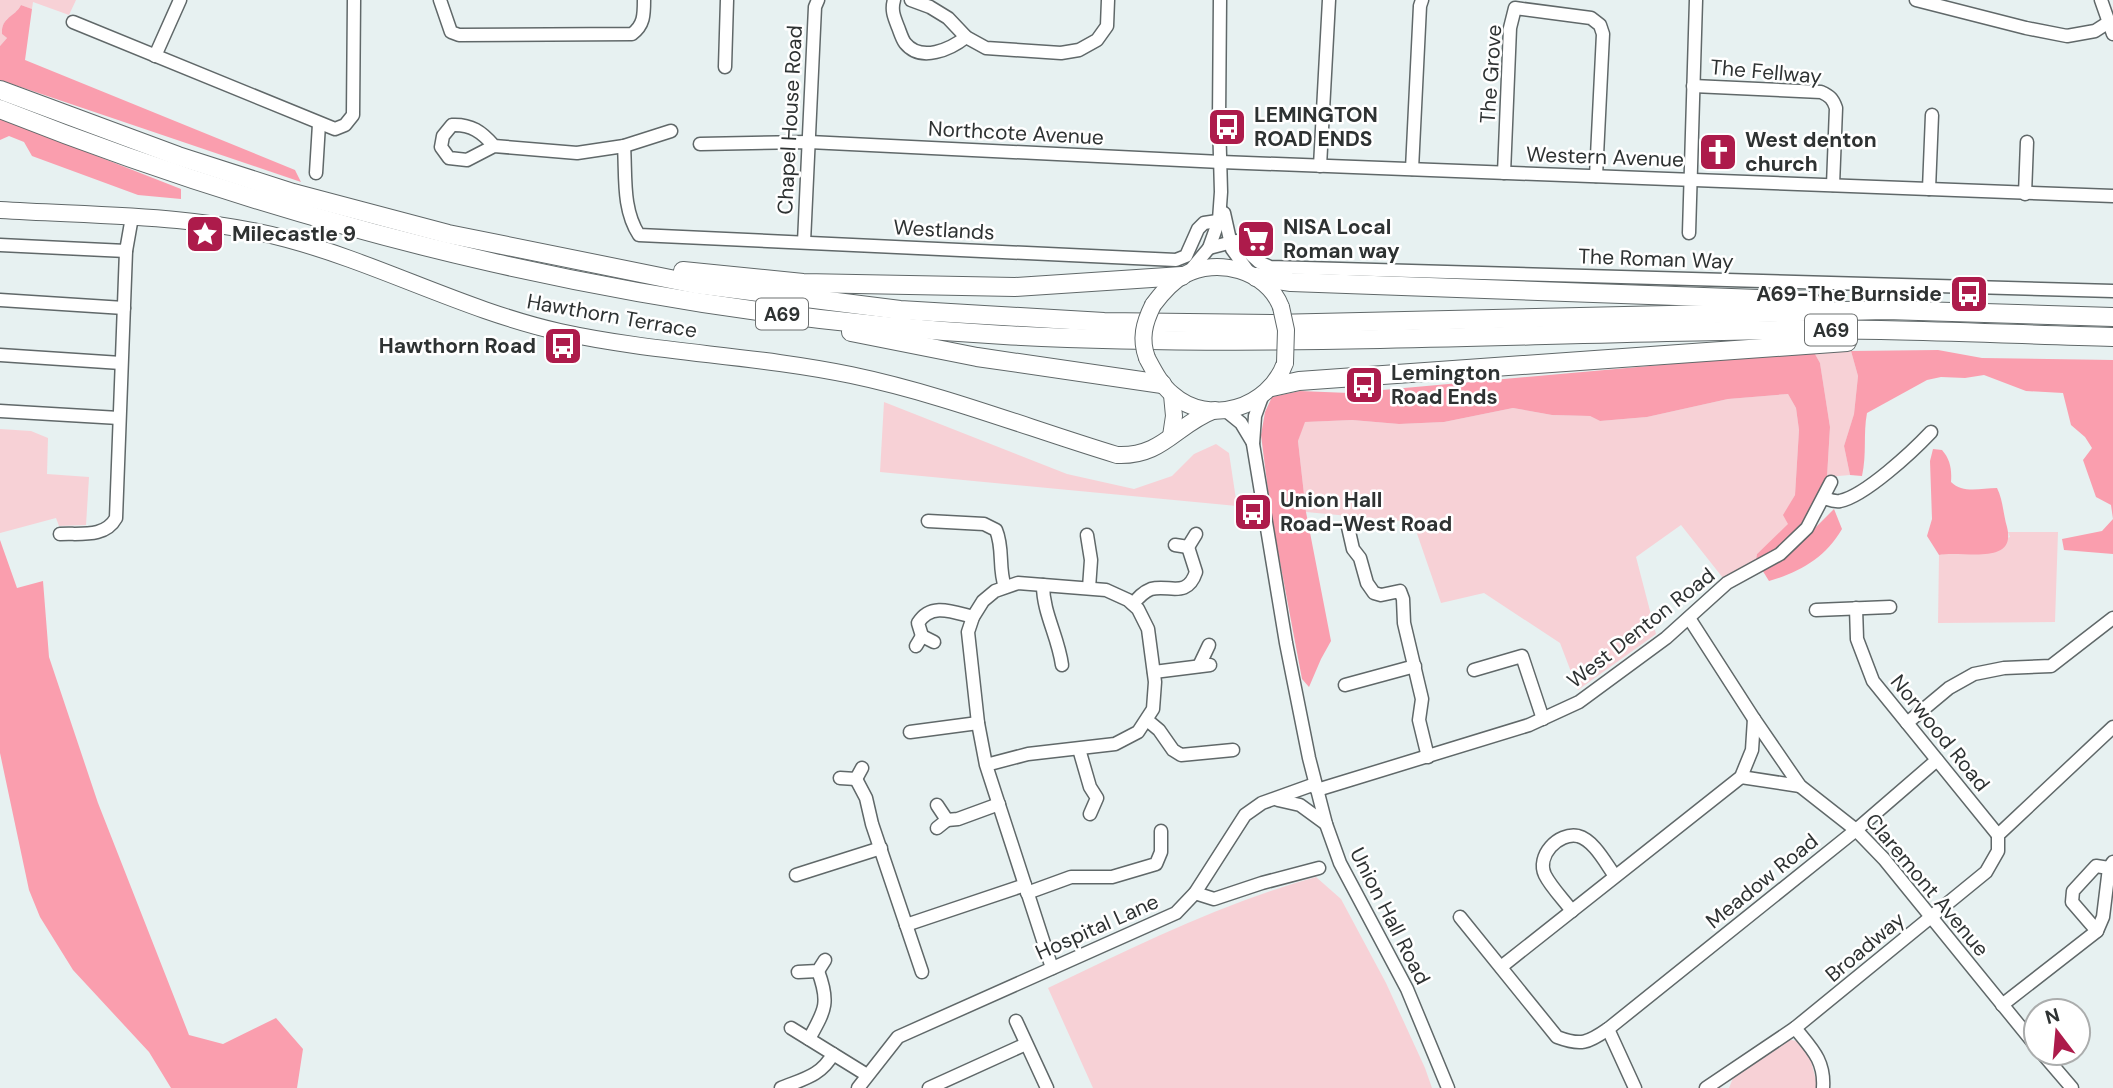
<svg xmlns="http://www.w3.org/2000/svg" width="2113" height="1088" viewBox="0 0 2113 1088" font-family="'DM Sans',sans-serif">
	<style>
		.green { fill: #f7d1d6 }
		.forest { fill: #fa9eae }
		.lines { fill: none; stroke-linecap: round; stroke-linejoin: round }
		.minor-casing { stroke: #606869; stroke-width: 15 }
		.major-casing { stroke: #606869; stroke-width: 18 }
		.highway-casing { stroke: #606869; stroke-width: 20 }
		.minor { stroke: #fff; stroke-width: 12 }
		.major { stroke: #fff; stroke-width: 16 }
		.highway { stroke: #fff; stroke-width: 18 }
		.major-bridge-casing { stroke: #606869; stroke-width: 18; stroke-linecap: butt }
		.major-bridge { stroke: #fff; stroke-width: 16 }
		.labels { text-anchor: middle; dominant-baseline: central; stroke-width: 5; stroke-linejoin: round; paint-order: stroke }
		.shield { fill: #fff; stroke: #6d7070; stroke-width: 2 }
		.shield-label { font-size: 19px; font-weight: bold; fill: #2e3232 }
		.street-label { font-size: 21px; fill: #2e3232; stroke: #fff }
		.poi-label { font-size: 21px; font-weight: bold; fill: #2e3232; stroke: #fff; text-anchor: start }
	</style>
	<rect width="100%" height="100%" fill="#e7f1f1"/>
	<!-- green -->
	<g class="green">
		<path d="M0,0h76l-7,15 -36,-13 -1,7 -11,-4c-7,13 -20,12 -19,29l5,4 -7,8z"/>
		<path d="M1851,351l7,25 -4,38 -10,32 6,29 -23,2 3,-50 -10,-64 -5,-9z"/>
		<path d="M1788,394l8,14 3,22 -4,65 -11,20 5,9 -32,30 -1,6 -33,18 -42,-53 -45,32 20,77 -78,56 -18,-47 -76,-50 -43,10 -28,-81 -107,-10 -8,-71 6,-19 48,-2 47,4 45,-2 69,-14 39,7 38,1 10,5 47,-4 81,-18z"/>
		<path d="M884,402l183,72 67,15 38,-13 22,-22 22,-10 13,9 8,53 -357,-34z"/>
		<path d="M0,429l31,2 17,7 -1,36 42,3 -3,48 -27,1 -3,-8 -56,15z"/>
		<path d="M2008,532h50l-3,90 -117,1 1,-68 14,-3 15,2 42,-17z"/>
		<path d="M1316,877l25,22 45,84 39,85 7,20h-339l-45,-100c88,-42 174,-85 268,-111z"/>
		<path d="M1790,1040l10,1 9,12 9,35h-89l4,-10z"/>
	</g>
	<!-- forest -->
	<g class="forest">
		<path d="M21,5l11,4 -7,51 270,110 6,12 -301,-102v-34l7,-8 -5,-4c-1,-17 12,-16 19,-29z"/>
		<path d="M0,118l181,71v10l-43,-4 -106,-39 -8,-14 -15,-6 -9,4z"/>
		<path d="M1938,350l44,8 131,2v159l-2,-14 -15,-8 -13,-37 9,-12 -7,-11 -14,-12 -8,-32 -37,-2 -42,-16 -19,3 -24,-1 -14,3 -60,33c-4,21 0,41 -5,63l-12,-1 -6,-29 10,-32 4,-38 -7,-25z"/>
		<path d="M1806,352l9,2 5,9 10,64 -3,50 -25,47 13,4 19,-19 8,20c-17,29 -42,43 -73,52l-13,-21 1,-6 31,-30 -5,-9 12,-20 4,-65 -3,-22 -8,-14 -60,5 -81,18 -47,4 -10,-5 -38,-1 -39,-7 -69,14 -45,2 -47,-4 -47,2 -7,19 8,71 25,129 -10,18 -12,28 -7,-8 -31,-165 -10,-79 4,-23 7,-15 28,-6 49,2z"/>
		<path d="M1933,449l9,1c8,9 10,19 9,32 12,12 30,6 46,6 6,12 6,25 10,39 10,40 -44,23 -68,28l-12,-19 5,-17 -2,-58z"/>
		<path d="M2113,519v35l-49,-4 -2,-11 40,-8z"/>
		<path d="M0,540l17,48 26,-7 6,76 49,146 91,232 34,9 53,-26 27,31 -6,39h-126l-22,-36 -76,-82 -33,-53 -11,-27 -29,-137z"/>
	</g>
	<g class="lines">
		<defs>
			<g id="minor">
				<path d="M440,0l11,32 8,3 173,-1c12,-9 12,-19 12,-34"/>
				<path d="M894,0c-3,10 0,17 4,27 2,5 4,12 7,16 16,20 46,6 61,-6"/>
				<path d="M911,0l19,7 18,11 18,19 20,11 75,5 18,-3 18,-10 10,-14 1,-26"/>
				<path d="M1916,0l110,28 41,8 28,-5 14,-9"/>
				<path d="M2101,0l12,34"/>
				<path d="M73,22l262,107 10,-4 8,-10 1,-115"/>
				<path d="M155,56l25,-56"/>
				<path d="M725,67l2,-67"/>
				<path d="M1693,86l128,6c9,4 12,7 15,16l-3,77"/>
				<path d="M700,144l109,-2 412,20 892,34"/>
				<path d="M494,146c-12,-14 -23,-22 -42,-21l-9,11 -2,11 8,11 18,2 27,-14 83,7 47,-7 47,-15"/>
				<path d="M624,146c2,30 -2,63 15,89l537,25 10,-4 12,-27 6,-6 20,-3"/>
				<path d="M1320,166l9,-166"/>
				<path d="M1412,169l8,-163 2,-6"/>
				<path d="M316,173l3,-49"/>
				<path d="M1504,173l6,-145 5,-20 76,10 9,7 3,9 -7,142"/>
				<path d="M1929,189l3,-74"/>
				<path d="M2025,194l2,-52"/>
				<path d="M1224,213l8,36 18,25"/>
				<path d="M1689,233l7,-233"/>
				<path d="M804,242l11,-235 3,-7"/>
				<path d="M0,245l126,6"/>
				<path d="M1209,248l27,-7 23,21 11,5 843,24"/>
				<path d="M1188,273l21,-25 10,-28 2,-28 -2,-72 1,-120"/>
				<path d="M0,300l124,8"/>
				<path d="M0,355l121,8"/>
				<path d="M1263,394l-8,22 -2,28 33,199 23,115 17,66 14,39 67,126 41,99"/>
				<path d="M1225,410l16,13 12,20"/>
				<path d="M0,411l119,7"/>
				<path d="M1824,498c6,2 10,4 16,3 25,-5 73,-50 91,-69"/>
				<path d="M928,521l56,3 12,6c8,19 2,38 9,57"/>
				<path d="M1348,527l5,22 7,9 7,25 7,10 7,2 19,-4 3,8 1,24 18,76 -3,21 9,37"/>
				<path d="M60,534c21,-1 45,4 56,-16l10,-267 6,-34"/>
				<path d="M1087,535l4,25 -2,28"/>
				<path d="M1175,545l13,2 8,-13"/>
				<path d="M1043,585c0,28 15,51 19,80"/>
				<path d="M1133,604c5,-6 10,-12 18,-15 18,-5 36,10 45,-17l-8,-25"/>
				<path d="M1856,608l1,31 16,42 125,154"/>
				<path d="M1816,610l74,-3"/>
				<path d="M1689,618l65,101 46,67 56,44 28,29 152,187"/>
				<path d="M922,636l-4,-13c13,-21 35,-11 55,-6"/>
				<path d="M916,646l6,-10 12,6"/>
				<path d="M1199,666l10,-21"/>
				<path d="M1474,670l48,-14 21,63"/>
				<path d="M1154,672l56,-7"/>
				<path d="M1345,685l70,-19"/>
				<path d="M1147,720l12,10 14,20 8,5 52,-5"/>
				<path d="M1907,723l42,-35 25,-14 30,-6 47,-2 62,-48"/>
				<path d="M910,732l68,-9"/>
				<path d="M1079,749l11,38 7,11 -7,16"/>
				<path d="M986,765l42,-11 87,-10 23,-12 15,-23 2,-27 -7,-53 -10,-20 -10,-9 -22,-10 -88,-7 -23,8 -12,10 -10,16 -5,15 10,91 8,42 66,203"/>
				<path d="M1741,777l59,9"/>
				<path d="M840,778l16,1 6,-11"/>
				<path d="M856,779l10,19 6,26 50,148"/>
				<path d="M1317,790l212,-65 50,-23 87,-64 61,-55 53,-29 27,-26 24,-46"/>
				<path d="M1278,800l22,5 26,19"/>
				<path d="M947,820l11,-1 41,-15"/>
				<path d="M937,828l10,-8 -10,-15"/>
				<path d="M796,875l85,-27"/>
				<path d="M1027,893l44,-16h41l44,-13 5,-12v-21"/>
				<path d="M1195,893l19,6 48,-16 57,-15"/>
				<path d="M1572,911c-9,-12 -21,-24 -27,-36 -9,-19 13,-43 33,-39 16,4 28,28 37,40"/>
				<path d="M1460,917l97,120c24,9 31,6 51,-8l248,-199 81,-70"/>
				<path d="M906,925l119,-40"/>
				<path d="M2097,931l-25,-29 1,-11 23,-25 13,2"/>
				<path d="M1501,967l240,-190 11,-27 2,-31"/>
				<path d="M798,972l20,-1 7,-11"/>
				<path d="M2002,1005l95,-74 6,-14 6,-49 4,-6"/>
				<path d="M1016,1021l31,67"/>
				<path d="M791,1028l76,47"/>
				<path d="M1795,1028c16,20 30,32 28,60"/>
				<path d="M1608,1029l27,59"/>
				<path d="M809,1039c16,-29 21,-36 9,-68"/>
				<path d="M2042,1053l30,35"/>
				<path d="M781,1088c22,-9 40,-12 52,-34"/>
				<path d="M858,1088l40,-51 278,-124 19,-20 50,-78 17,-12 53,-19"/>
				<path d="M929,1088l97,-44"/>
				<path d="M1706,1088l89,-60 191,-156 12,-21v-16l115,-108"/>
			</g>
			<g id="major">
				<path d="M0,210c95,6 194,4 287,29 93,25 179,72 273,93 96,21 195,23 291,43 91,19 177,53 266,80 46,2 58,-30 98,-45"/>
				<path d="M1153,305c9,-12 18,-23 31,-30 33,-18 83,-5 97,32"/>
				<path d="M1147,358c7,13 14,27 25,36 37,33 97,14 113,-31"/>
				<path d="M1171,436l3,-20 -2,-21"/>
			</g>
			<g id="highway">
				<path d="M0,90l178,66 115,37 155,41 247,50 205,26 204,12 168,2 614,-14 227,7"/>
				<path d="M0,109c319,127 660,207 1004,226 259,14 517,-2 775,-5 111,-2 223,4 334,7"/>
				<path d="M683,271l120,12 212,4 167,-11"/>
				<path d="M1256,277l35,5 520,19"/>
				<path d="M851,332l126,25 185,27"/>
				<path d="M1272,387l27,-6 548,-39"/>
			</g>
		</defs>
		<!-- minor casing -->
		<use href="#minor" class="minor-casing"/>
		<!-- major casing -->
		<use href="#major" class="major-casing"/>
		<!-- highway casing -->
		<use href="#highway" class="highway-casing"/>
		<!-- minor -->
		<use href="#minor" class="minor"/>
		<!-- major -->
		<use href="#major" class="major"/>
		<!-- highway -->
		<use href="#highway" class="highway"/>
		<defs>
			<g id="major-bridge">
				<path d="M1281,307l5,23 -1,33"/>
				<path d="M1147,358c-7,-19 -3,-35 6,-53"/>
			</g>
		</defs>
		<!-- major-bridge casing -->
		<use href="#major-bridge" class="major-bridge-casing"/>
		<!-- major-bridge -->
		<use href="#major-bridge" class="major-bridge"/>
	</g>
	<!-- icons -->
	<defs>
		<symbol id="bus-square" viewBox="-11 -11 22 22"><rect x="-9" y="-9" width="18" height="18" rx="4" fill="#ad1b4b" stroke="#fff"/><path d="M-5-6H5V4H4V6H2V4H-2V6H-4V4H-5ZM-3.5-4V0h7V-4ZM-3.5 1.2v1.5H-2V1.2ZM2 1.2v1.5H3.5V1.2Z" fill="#fff"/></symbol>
		<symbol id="church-square" viewBox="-11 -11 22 22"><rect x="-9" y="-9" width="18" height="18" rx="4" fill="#ad1b4b" stroke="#fff"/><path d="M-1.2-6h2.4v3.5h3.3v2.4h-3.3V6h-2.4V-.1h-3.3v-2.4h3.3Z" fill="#fff"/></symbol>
		<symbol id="sight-square" viewBox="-11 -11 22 22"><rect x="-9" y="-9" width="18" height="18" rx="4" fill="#ad1b4b" stroke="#fff"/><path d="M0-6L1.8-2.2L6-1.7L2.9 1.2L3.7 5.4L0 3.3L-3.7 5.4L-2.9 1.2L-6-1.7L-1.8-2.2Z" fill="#fff"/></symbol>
		<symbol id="supermarket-square" viewBox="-11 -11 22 22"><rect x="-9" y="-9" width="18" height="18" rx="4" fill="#ad1b4b" stroke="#fff"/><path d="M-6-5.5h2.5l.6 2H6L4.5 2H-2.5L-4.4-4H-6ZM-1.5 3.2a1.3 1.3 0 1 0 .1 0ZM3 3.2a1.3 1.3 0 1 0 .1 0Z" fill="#fff"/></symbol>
	</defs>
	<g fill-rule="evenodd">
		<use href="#bus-square" x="1205" y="105" width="44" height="44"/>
		<use href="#church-square" x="1696" y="130" width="44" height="44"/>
		<use href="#sight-square" x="183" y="212" width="44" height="44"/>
		<use href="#supermarket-square" x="1234" y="217" width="44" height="44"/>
		<use href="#bus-square" x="1947" y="272" width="44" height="44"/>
		<use href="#bus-square" x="541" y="324" width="44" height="44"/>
		<use href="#bus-square" x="1342" y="363" width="44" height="44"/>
		<use href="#bus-square" x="1231" y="490" width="44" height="44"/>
	</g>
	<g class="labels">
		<!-- shield labels -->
		<g class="shield">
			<rect x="756" y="298.5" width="52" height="31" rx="5"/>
			<rect x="1805" y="314.5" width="52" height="31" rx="5"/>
		</g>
		<g class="shield-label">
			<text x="782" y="314">A69</text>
			<text x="1831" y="330">A69</text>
		</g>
		<!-- street labels -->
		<g class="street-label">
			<text transform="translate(1766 72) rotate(5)">The Fellway</text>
			<text transform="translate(1491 74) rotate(-86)">The Grove</text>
			<text transform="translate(790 120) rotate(-87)">Chapel House Road</text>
			<text transform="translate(1016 133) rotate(3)">Northcote Avenue</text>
			<text transform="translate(1605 157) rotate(2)">Western Avenue</text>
			<text transform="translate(944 230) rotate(3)">Westlands</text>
			<text transform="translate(1656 259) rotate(2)">The Roman Way</text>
			<text transform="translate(612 316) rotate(10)">Hawthorn Terrace</text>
			<text transform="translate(1641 628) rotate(-38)">West Denton Road</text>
			<text transform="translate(1940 733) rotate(51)">Norwood Road</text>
			<text transform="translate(1762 881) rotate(-39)">Meadow Road</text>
			<text transform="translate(1927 885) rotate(50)">Claremont Avenue</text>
			<text transform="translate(1390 916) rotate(63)">Union Hall Road</text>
			<text transform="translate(1097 927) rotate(-24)">Hospital Lane</text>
			<text transform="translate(1865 947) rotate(-40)">Broadway</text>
		</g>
		<!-- poi labels -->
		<g class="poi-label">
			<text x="1254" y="115">LEMINGTON<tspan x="1254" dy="24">ROAD ENDS</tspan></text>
			<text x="1745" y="140">West denton<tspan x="1745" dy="24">church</tspan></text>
			<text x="1283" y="227">NISA Local<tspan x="1283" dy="24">Roman way</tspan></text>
			<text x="232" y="234">Milecastle 9</text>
			<text x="1942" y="294" text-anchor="end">A69-The Burnside</text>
			<text x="536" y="346" text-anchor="end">Hawthorn Road</text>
			<text x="1391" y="373">Lemington<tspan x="1391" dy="24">Road Ends</tspan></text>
			<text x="1280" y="500">Union Hall<tspan x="1280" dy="24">Road-West Road</tspan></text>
		</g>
	</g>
	<!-- north arrow -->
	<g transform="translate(2057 1032) rotate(344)"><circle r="33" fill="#ffffff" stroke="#abadad" stroke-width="2"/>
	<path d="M0-5L12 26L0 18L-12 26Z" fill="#ad1b4b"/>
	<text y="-10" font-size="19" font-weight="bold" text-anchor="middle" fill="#2e3232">N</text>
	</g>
</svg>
